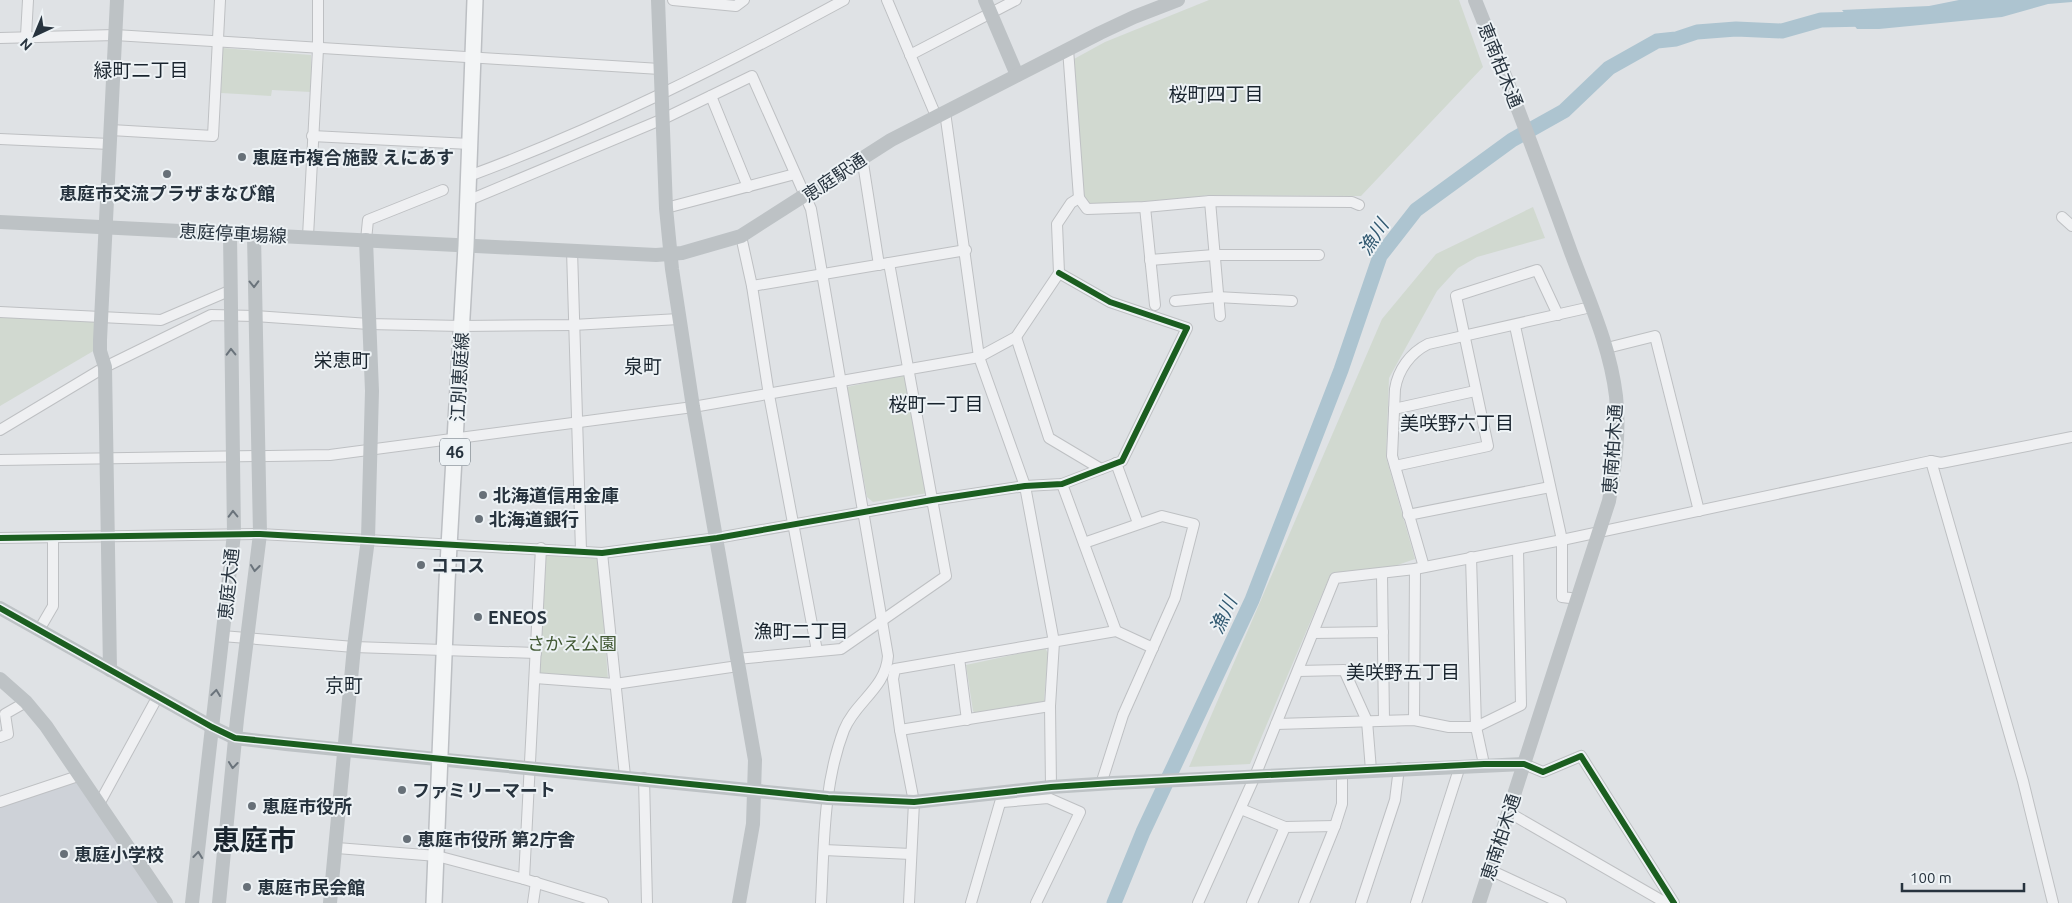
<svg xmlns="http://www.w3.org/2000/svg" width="2072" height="903" viewBox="0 0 2072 903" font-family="Ubuntu,'Noto Sans JP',sans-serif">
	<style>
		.built { fill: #ced2d8 }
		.green { fill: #d1d9d0 }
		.water { fill: #adc4d0 }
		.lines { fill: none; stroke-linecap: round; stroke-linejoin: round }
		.river { stroke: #adc4d0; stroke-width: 15 }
		.street-casing { stroke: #bec0c3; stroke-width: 12 }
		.primary-casing { stroke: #bcbfc3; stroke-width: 18 }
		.street { stroke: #eff0f2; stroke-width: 10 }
		.secondary { stroke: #bdc2c5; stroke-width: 14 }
		.primary { stroke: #f3f5f6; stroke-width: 15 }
		.cycleway-casing { stroke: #edf2f5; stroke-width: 9 }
		.cycleway { stroke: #1b5e20; stroke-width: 6 }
		.oneway { stroke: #6a737b }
		.poi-dot { fill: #677078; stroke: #edf2f5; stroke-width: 2 }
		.labels { text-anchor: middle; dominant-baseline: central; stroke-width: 4; stroke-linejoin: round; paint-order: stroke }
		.shield { fill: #edf2f5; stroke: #626c75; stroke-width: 1 }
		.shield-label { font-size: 16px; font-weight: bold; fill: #27333e }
		.street-label { font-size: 18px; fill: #27333e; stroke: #edf2f5 }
		.poi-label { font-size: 18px; font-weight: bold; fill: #27333e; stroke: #edf2f5; text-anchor: start }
		.park-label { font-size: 18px; fill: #425934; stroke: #edf2f5 }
		.neighbourhood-label { font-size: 19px; fill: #19242e; stroke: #edf2f5 }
		.water-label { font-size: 19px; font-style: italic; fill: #315971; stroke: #edf2f5 }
		.town-label { font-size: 28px; font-weight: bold; fill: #19242e; stroke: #edf2f5 }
	</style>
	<rect width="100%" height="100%" fill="#dfe2e5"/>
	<!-- built -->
	<path class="built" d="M75,780l86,123h-161v-97z"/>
	<!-- green -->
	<g class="green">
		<path d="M1209,0h250l24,67 -122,129 -153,-1 -62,10 -56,-1 -6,-7 -10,-138 31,-17z"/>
		<path d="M223,48l88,7v37l-39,-2 -1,6 -50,-3z"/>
		<path d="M1533,207l12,31 -68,19 -19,11 -21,23 -48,87 -3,79 29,102 -29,10 -55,4 -81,191 -61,3 193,-448 54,-65z"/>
		<path d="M0,315l95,6v29l-95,56z"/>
		<path d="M907,374l21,119 -55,9 -6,-5 -20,-110z"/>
		<path d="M548,554l51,3 9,123 -69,-6 5,-117z"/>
		<path d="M1045,648l3,5 -4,48 -67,14 -4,-4 -7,-46z"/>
	</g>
	<!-- water -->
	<path class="water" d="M1959,0h113v2l-24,2 -46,13 -123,12h-22l-15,-19 87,-4z"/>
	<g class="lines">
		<!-- river -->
		<path class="river" d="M1114,903l29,-71 109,-232 89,-230 39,-114 36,-46 96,-70 52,-29 45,-43 48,-27 19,-2 21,-7 39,-3 46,2 39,-11 48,-1"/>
		<defs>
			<g id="street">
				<path d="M673,0l63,6 8,-6"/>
				<path d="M887,0l49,116"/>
				<path d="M26,36l2,-36"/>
				<path d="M0,38l115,-3 545,34"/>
				<path d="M1068,49l11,149 8,11 58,-2 65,-6 142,1 7,3"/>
				<path d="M910,55l106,-55"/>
				<path d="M711,96l37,91"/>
				<path d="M945,112l34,245 46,129 29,156 -4,64 1,81"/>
				<path d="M111,130l102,6 7,-136"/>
				<path d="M312,136l158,8"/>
				<path d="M0,139l110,5"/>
				<path d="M862,157l17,108"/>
				<path d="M469,176c130,-48 253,-110 375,-176"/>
				<path d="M467,201l196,-82 89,-43 59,133 77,447c-2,32 -33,46 -44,74 -21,54 -20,116 -23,173"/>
				<path d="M1210,201l10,115"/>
				<path d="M1145,207l10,98"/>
				<path d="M666,208l129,-34"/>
				<path d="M2062,217l10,9"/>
				<path d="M308,236l10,-187v-49"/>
				<path d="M741,236l11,50 17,109 48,256"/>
				<path d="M366,240l2,-20 75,-30"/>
				<path d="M572,250l9,301"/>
				<path d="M1150,260l64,-5h105"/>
				<path d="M752,286l214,-36"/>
				<path d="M1175,301l42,-4 75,4"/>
				<path d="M0,312l161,8 68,-29"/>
				<path d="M1515,326l47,214v57l16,2"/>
				<path d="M1016,337l33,101 52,31"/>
				<path d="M1607,348l48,-12 44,175"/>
				<path d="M1394,409l81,-18"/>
				<path d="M0,430l105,-63 106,-52 44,1 114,8 92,2 112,-1 106,-6"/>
				<path d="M0,460l330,-5 363,-48 286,-50 37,-20 43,-64 -2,-49 14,-21 8,-5"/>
				<path d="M1931,461l92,320 30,122"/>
				<path d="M1116,463l22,60"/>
				<path d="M1395,466l93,-20 -32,-150 81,-26 21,45"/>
				<path d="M1062,484l54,147"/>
				<path d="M1408,515l142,-28"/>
				<path d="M0,538l260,-4 342,19 115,-15 215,-38 93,-14 37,-2 60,-23 65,-133 -77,-26 -51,-29"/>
				<path d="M1084,543l78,-27 32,8 -19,74 -52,117 -22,69"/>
				<path d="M602,553l23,223"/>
				<path d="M1471,557l5,170 8,37"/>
				<path d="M1424,567l-32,-111 3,-67c3,-19 15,-36 33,-45l163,-37"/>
				<path d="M1382,575l2,145"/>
				<path d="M39,630l14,-24v-68"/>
				<path d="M1313,633l70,-1"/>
				<path d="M222,636l132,11 182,6"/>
				<path d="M959,658l8,62"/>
				<path d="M737,659l104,-10 105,-73 -57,-313"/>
				<path d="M1298,671l46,-1 23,51 4,49"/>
				<path d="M535,678l80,6 123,-18"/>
				<path d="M1414,720l1,-151"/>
				<path d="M1276,724l138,-4 35,7h27l45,-22 -3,-156"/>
				<path d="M900,730l150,-24"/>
				<path d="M0,737l8,-3 -3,-20 21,-12"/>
				<path d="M1524,764l19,8 38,-16 93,147"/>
				<path d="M644,778l3,125"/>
				<path d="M0,802l78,-26"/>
				<path d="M1002,802l46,-4 32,14 -44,91"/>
				<path d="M99,804l59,-108"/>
				<path d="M1241,809l44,18"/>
				<path d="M1508,812l158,91"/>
				<path d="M337,848l100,8 87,23 79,24"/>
				<path d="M824,850l87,4"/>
				<path d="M1490,870l71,33"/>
				<path d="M524,879l17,-331"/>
				<path d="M533,903l3,-21"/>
				<path d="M909,903l5,-101 -14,-72 -7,-51 2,-10 221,-38 37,17"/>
				<path d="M971,903l31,-107"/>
				<path d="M1198,903l57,-127 80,-198 80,-9 147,-29 369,-79 10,2 131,-26"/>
				<path d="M1252,903l33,-76 50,-1"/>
				<path d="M1304,903l31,-77 7,-22v-32"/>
				<path d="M1361,903l34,-103 4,-32"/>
				<path d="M1416,903l44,-137"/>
			</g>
			<path id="primary" d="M434,903l13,-321 19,-336 9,-246"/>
		</defs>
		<!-- street casing -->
		<use href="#street" class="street-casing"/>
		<!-- primary casing -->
		<use href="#primary" class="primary-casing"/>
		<!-- street -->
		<use href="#street" class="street"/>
		<!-- secondary -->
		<g class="secondary">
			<path d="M658,0l8,208 6,61 21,138 62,353 -2,64 -14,79"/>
			<path d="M985,0l32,75"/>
			<path d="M1475,0c34,84 66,169 97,255 17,46 38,91 44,141 4,35 -1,71 -7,105l-130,402"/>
			<path d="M0,222l656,33 26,-2 59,-17 150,-96 209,-107 34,-16 44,-17"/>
			<path d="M0,608l212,119 23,11 51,6 542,54 86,4 137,-15 62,-4 411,-19"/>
			<path d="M110,670l-5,-303 -5,-16v-11l17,-340"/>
			<path d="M0,679l26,23 20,24 120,177"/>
			<path d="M192,903l42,-369 -4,-301"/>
			<path d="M219,903l18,-184 23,-185 -6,-299"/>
			<path d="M330,903l24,-256 14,-108 4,-148 -6,-151"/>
		</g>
		<!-- primary -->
		<use href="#primary" class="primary"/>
		<defs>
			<g id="cycleway">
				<path d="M0,538l260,-4 342,19 115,-15 215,-38 93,-14 37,-2 60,-23 65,-133 -77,-26 -51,-29"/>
				<path d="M0,608l212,119 23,11 593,60 86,4 137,-15 62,-4 371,-19h40l19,8 38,-16 93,147"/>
			</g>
		</defs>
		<!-- cycleway casing -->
		<use href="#cycleway" class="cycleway-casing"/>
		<!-- cycleway -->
		<use href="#cycleway" class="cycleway"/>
	</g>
	<!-- one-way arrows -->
	<defs><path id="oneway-chevron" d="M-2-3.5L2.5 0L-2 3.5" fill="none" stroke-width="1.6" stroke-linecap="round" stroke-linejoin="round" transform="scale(1.25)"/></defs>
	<g class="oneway">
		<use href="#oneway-chevron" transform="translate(254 284) rotate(89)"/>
		<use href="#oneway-chevron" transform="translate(231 352) rotate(-91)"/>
		<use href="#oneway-chevron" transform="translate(233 514) rotate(-91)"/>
		<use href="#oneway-chevron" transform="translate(255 568) rotate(97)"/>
		<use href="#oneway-chevron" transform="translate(216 693) rotate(-83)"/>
		<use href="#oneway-chevron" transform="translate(233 765) rotate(96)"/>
		<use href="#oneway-chevron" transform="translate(198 855) rotate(-84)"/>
	</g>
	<!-- markers -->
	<g class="poi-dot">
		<circle cx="242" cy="157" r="5"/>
		<circle cx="167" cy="174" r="5"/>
		<circle cx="483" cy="495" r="5"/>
		<circle cx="479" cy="519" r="5"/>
		<circle cx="421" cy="565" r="5"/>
		<circle cx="478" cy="617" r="5"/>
		<circle cx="402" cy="790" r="5"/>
		<circle cx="252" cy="806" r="5"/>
		<circle cx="407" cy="839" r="5"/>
		<circle cx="64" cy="854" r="5"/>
		<circle cx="247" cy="887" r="5"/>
	</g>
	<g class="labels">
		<!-- shield labels -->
		<rect class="shield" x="440" y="438.5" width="30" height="27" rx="4"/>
		<g class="shield-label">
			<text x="455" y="452">46</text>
		</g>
		<!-- street labels -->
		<g class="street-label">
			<text transform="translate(1501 65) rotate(68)">恵南柏木通</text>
			<text transform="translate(834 177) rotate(-34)">恵庭駅通</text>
			<text transform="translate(233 233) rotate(3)">恵庭停車場線</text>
			<text transform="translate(459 377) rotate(-87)">江別恵庭線</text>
			<text transform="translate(1612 449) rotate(-86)">恵南柏木通</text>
			<text transform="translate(228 584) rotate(-84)">恵庭大通</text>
			<text transform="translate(1500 837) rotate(-72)">恵南柏木通</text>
		</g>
		<!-- poi labels -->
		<g class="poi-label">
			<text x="252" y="157">恵庭市複合施設 えにあす</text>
			<text x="167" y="193" text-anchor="middle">恵庭市交流プラザまなび館</text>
			<text x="493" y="495">北海道信用金庫</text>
			<text x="489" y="519">北海道銀行</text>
			<text x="431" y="565">ココス</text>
			<text x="488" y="617">ENEOS</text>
			<text x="412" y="790">ファミリーマート</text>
			<text x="262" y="806">恵庭市役所</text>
			<text x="417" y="839">恵庭市役所 第2庁舎</text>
			<text x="74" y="854">恵庭小学校</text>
			<text x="257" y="887">恵庭市民会館</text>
		</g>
		<!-- park labels -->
		<g class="park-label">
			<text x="572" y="643">さかえ公園</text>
		</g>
		<!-- neighbourhood labels -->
		<g class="neighbourhood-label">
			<text x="141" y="70">緑町二丁目</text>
			<text x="1216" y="94">桜町四丁目</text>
			<text x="342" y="360">栄恵町</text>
			<text x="643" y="366">泉町</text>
			<text x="936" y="404">桜町一丁目</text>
			<text x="1457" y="423">美咲野六丁目</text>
			<text x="801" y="631">漁町二丁目</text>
			<text x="1403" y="672">美咲野五丁目</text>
			<text x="344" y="685">京町</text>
		</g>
		<!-- water labels -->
		<g class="water-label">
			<text transform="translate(1373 237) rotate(-57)">漁川</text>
			<text transform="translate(1223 615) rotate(-65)">漁川</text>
		</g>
		<!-- town labels -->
		<g class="town-label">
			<text x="254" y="839">恵庭市</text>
		</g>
	</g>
	<!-- north arrow -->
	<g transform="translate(35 35) rotate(224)" stroke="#edf2f5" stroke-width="4" paint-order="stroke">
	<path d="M0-4L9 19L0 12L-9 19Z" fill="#27333e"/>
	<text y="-8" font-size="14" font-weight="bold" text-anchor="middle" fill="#27333e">N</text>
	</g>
	<!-- scale -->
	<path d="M1902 883v8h122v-8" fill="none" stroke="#27333e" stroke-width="2.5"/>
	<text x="1910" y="883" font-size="15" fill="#27333e" stroke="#edf2f5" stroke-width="4" paint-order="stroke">100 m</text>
</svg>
